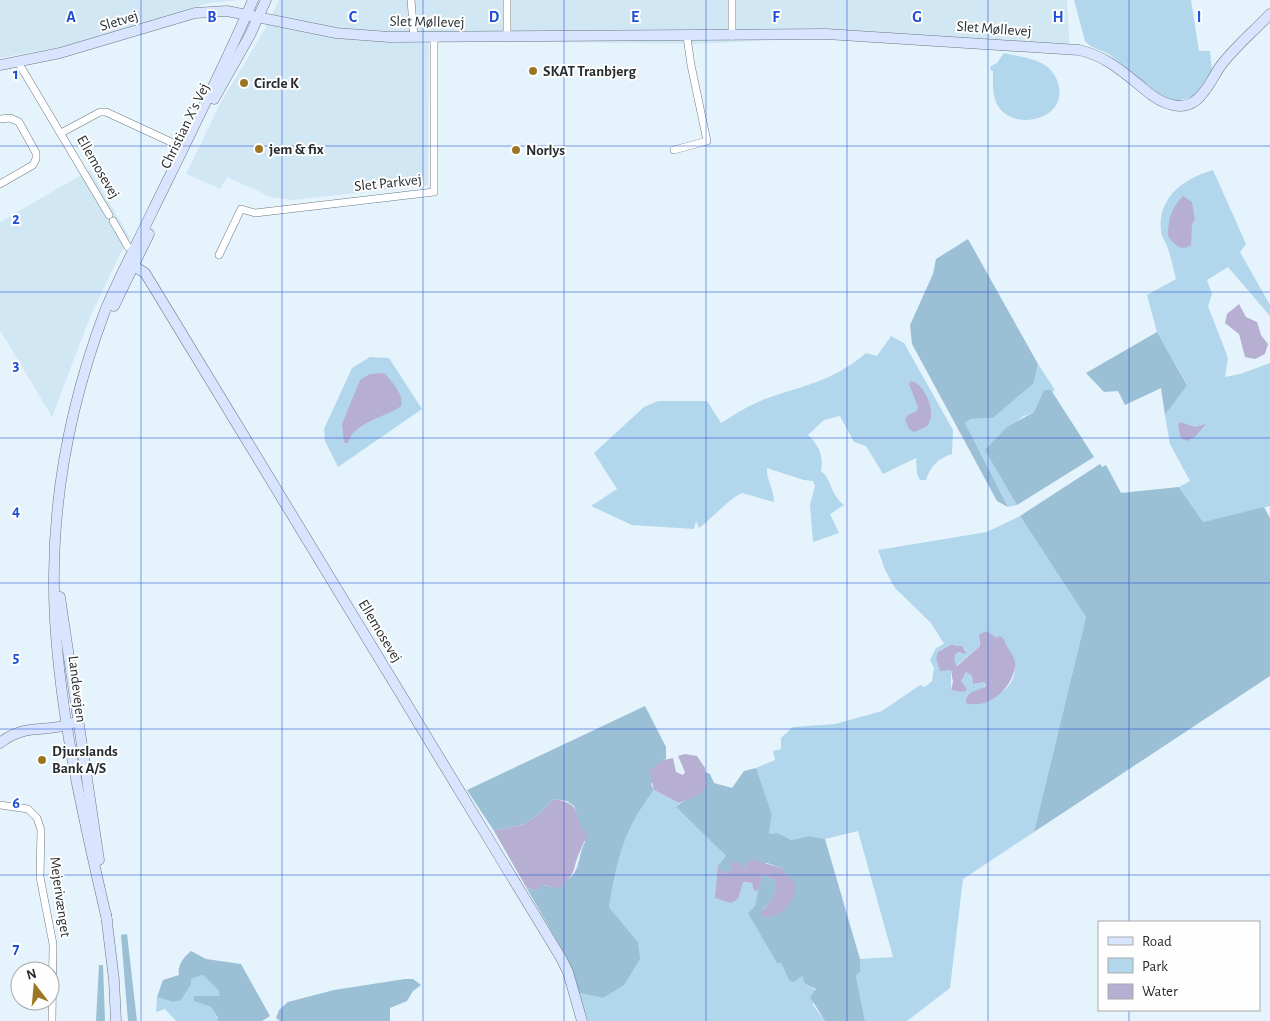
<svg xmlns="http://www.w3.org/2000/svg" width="1270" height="1021" viewBox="0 0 1270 1021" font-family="'Alegreya Sans',sans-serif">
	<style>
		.built { fill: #d2e7f4 }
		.green { fill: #b2d7ec; fill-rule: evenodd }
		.forest { fill: #9bbfd4 }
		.water { fill: #b6afd2 }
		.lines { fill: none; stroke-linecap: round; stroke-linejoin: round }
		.street-casing { stroke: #6c7981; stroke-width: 8 }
		.secondary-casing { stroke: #6c7981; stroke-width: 11 }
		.street { stroke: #fff; stroke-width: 7 }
		.secondary { stroke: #d9e5fe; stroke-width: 10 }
		.grid { fill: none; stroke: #1d4ed8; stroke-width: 1; stroke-opacity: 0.55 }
		.poi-dot { fill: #9c7622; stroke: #fefefe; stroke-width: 2 }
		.labels { text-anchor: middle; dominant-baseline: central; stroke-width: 4; stroke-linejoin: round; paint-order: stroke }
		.street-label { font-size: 15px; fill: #262c2f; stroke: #fefefe }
		.poi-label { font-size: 15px; font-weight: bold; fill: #262c2f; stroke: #fefefe; text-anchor: start }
		.grid-label { font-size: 16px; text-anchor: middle; font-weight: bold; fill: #1d4ed8; stroke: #fefefe; stroke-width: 4; stroke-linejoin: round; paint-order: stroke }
	</style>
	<rect width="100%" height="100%" fill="#e5f3fc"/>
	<!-- built -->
	<g class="built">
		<path d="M0,0h241l-32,3 -128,40 -81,15z"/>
		<path d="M279,0h788l3,53 -249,-15 -129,6 -263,-4 -1,145 -135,15 -22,-3 -44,-20 -7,12 -34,-15 35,-72 43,-71z"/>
		<path d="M90,170l39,66h2l-11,18 -30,63 -38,100 -52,-87v-108z"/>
	</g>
	<!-- green -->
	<g class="green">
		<path d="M1074,0h117l8,51h11l2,20 -18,25 -20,6 -10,-4 -55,-44 -19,-8 -5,-5z"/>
		<path d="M1004,53c12,3 29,5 41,12 6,4 11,11 13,18 12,39 -50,50 -62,19 -4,-10 -3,-21 -3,-31l-3,-1 1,-4 6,-3z"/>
		<path d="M1213,170l33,74 -6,8 30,53v11l-42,-49 -21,13 5,14 -4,12 20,52 -3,19 15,-3 30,-11v143l-67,16 -24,-35 11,-6 -20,-37 -5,-29 22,-31 -30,-52 -10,-37 29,-16c-3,-11 -5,-23 -9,-33 -2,-5 -6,-10 -6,-15 -4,-34 24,-53 52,-61z"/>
		<path d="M891,336l13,7 49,87 -1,24c-14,4 -22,13 -26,26h-6l-3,-6 -1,-16 -33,16 -17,-28 -12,-4 -14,-26 -16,4 -16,15c11,10 16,22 13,36 12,10 8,22 23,34l-14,9 9,19 -26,9 -3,-37 5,-19 -2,-5 -9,-1 -37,-12c-1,11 7,21 7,34l-32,-9c-15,7 -28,24 -43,35l-3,-7 -2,8 -62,-4 -41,-19 26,-17 -23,-36 50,-46 14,-6h49l14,22c14,-9 28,-18 44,-24 39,-14 67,-17 101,-46l11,3z"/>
		<path d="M370,357l19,1 33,51 -84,58 -13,-26 -1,-12 28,-61z"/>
		<path d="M1038,364l17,26 -3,2 -8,-2 -10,22 -12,5 -36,33 31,55 -9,2 -43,-84 6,-4 22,-1 41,-35z"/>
		<path d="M1020,516l66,101 -52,215 -71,47 -13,109 -43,33h-42l-9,-45 4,-4v-13l33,-2 -35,-126 -33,8 -16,-3 -18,4 -13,-7 -9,1 3,-20 -16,-46 19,-8 -2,-9 8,-2v-11l12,-11 42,-3 47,-13 38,-26 5,2 7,-6 2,-13 -4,-8 6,-12 8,-4 -13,-21 -36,-35 -10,-18 -7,-20 109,-18zM986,631c44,28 36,63 -14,73l14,-20 -2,-2 -11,2 -1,-8 -6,-4 -5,9 3,6 -4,5 -9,-2v-20l-4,-1 -6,-19 16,-5 8,4 1,3h-6l-5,3 -2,5 3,6 24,-20 -1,-6z"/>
		<path d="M654,790l25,13 -3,4 50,49 17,26 9,1 2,7h5l-4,16 22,56 4,1 8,17 13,-4 3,8 11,6 -3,15 12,16h-237l-9,-28 24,5 35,-56 -29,-35c9,-50 14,-76 45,-117z"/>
		<path d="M203,975l15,15 2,6h-25v5l16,6 7,12 -1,2h-41l-11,-12 -9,3 1,-15 16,5 16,-16 2,-7z"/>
	</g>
	<!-- forest -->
	<g class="forest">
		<path d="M968,239l70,125 -4,19 -41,35 -22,1 -6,4 43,84 -11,-6 -85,-157 -2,-19 23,-51 3,-15z"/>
		<path d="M1157,332l30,53 -22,30 -4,-27 -36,17 -7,-14 -14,1 -18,-19z"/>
		<path d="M1044,390h7l43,67 -77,48 -32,-55 22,-23 27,-15z"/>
		<path d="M1100,464l2,3 4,-2 15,28 58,-6 24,35 61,-15 6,11v158l-236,156 52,-215 -66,-101z"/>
		<path d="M645,706l21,41v12l-3,1 -12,24 3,6c-31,41 -36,67 -45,117l29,35 2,17 -16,26 -21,13 -24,-5 -10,-31 -43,-75 8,4 8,-6 13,2c5,-3 13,-7 17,-11 8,-8 7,-25 13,-34l-11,-36 -7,-5 -13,-2 -15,15 -15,10 -30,7 -27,-41z"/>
		<path d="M756,768l16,46 -3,20 9,-1 13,7 18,-4 16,3 35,120v13l-4,4 9,45h-40l-15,-24 6,-8 -11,-5 -3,-8 -8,6 -5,-2 -8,-17h-4l-29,-50 7,-7 7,-32 14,7c1,12 -4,21 -13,28l16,4 2,-45 -14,-5 -22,6 -4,-4 -15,9 -8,-8 8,-10 -50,-49c7,-8 21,-10 30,-20l-1,-15 5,2 4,9 18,5 12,-17z"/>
		<path d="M127,934l10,87h-9l-7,-86z"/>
		<path d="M191,951l15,8 35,5 29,52 -8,5h-45l1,-3 -7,-11 -17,-6v-5h26l-2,-6 -15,-15 -12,4v5l-10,16 -8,2 -16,-5 6,-17 16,-5c-2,-10 5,-18 12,-24z"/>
		<path d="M99,965h4l2,56h-9z"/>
		<path d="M405,979h8l8,6 -8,6 -6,10 -17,7v13h-110l-4,-3 3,-8 9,-8 46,-12z"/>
	</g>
	<!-- water -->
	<g class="water">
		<path d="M1183,196l9,6 3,18 -3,4 -1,21c-9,7 -18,-1 -23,-9 0,-16 3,-28 15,-40z"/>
		<path d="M1239,304l7,13 11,5 4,13 7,9 -3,10 -10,5 -10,-2 -6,-23 -14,-11 2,-9z"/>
		<path d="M384,373c7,7 21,23 17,33 -14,11 -48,16 -53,37h-4l-2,-19 18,-44 10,-6z"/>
		<path d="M911,381c13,2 24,29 19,40 -2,7 -10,8 -16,11l-5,-3 -4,-9 3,-5 9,-4 1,-4 -9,-23z"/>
		<path d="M1180,422l15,5 11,-3 -11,13 -8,4 -6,-3 -3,-12z"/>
		<path d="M986,631l11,7 3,-2 4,3c2,10 13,17 11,28 -3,21 -26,43 -49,36 0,-12 11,-12 19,-16l1,-3 -2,-2 -11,2 -1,-8 -6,-4 -5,9 6,8 -1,2 -6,1 -9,-2 2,-8 -2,-12 -11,1 -4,-13 2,-6 13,-7 11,1 4,6 -1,2 -6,-2 -4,3 -1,5 3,6 23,-20 -1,-11z"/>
		<path d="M685,754l12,2 8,12 1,19 -7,8 -20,8 -25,-13 -5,-19 14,-11 10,-2 3,14 7,3 2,-3 -7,-16z"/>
		<path d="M554,799c31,5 16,16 33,35 -1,6 -4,9 -6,15 -10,21 -2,21 -21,39l-17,-3 -9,6 -8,-4 -32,-56 30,-7 15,-10z"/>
		<path d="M755,860l26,8 14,15c3,19 -13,35 -32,34l-2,-4c8,-11 16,-17 15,-32l-14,-7 -3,16 -5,1 -2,-8 -9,-1 -5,17 -7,4 -16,-5 3,-32 8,8 5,-4 1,-7 7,-1 6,7 3,-8z"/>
	</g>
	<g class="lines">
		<defs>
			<g id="street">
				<path d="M411,0l3,37"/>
				<path d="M732,0v36"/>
				<path d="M507,37v-37"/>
				<path d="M18,62l91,153"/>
				<path d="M0,119l10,-1 9,4 17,31v6l-3,6 -33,19"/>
				<path d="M61,133l39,-21h6l78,36"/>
				<path d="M674,150l33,-9 -16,-76 -4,-28"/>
				<path d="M113,221l15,26 6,2"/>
				<path d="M219,255l22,-46 14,4 179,-21v-155"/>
				<path d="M0,805l28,4 9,9 4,12 -1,47 13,67 -1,77"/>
			</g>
			<g id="secondary">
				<path d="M0,65l60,-12 135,-40 32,-2 109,22 53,4 437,-3 253,16c27,6 44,22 65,39 17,15 42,27 59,4 8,-9 12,-20 19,-29 14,-18 32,-33 48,-50"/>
				<path d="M214,99l36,-64 16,-35"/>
				<path d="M134,266l11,7 8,13 408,672 7,14 14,49"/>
				<path d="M114,306l35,-72"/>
				<path d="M60,597l39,263"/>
				<path d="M0,743c26,-21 46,-9 72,-20"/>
				<path d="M106,914l8,66 2,41"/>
				<path d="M107,920c-23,-99 -46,-198 -52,-300 -6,-105 13,-211 50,-309 14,-34 32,-67 48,-101 34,-69 69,-139 100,-210"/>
			</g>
		</defs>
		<!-- street casing -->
		<use href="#street" class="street-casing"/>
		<!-- secondary casing -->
		<use href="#secondary" class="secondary-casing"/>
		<!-- street -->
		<use href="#street" class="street"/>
		<!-- secondary -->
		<use href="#secondary" class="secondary"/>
	</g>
	<!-- grid -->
	<path class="grid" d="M141,0v1021M282,0v1021M423,0v1021M564,0v1021M706,0v1021M847,0v1021M988,0v1021M1129,0v922M0,146h1270M0,292h1270M0,438h1270M0,583h1270M0,729h1270M0,875h1270M1129,1010v11"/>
	<!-- markers -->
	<g class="poi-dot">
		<circle cx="533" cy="71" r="5"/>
		<circle cx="244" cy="83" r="5"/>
		<circle cx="259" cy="149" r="5"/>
		<circle cx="516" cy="150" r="5"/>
		<circle cx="42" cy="760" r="5"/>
	</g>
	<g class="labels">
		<!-- street labels -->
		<g class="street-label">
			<text transform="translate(119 21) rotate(-17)">Sletvej</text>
			<text transform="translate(427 22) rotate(1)">Slet Møllevej</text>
			<text transform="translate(994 29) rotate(4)">Slet Møllevej</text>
			<text transform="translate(185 126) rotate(-64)">Christian X's Vej</text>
			<text transform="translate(98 167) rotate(60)">Ellemosevej</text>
			<text transform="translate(388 183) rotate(-6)">Slet Parkvej</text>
			<text transform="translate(380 631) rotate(59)">Ellemosevej</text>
			<text transform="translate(77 689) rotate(83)">Landevejen</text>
			<text transform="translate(60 897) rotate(82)">Mejerivænget</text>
		</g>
		<!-- poi labels -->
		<g class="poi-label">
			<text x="543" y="71">SKAT Tranbjerg</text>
			<text x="254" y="83">Circle K</text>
			<text x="269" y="149">jem &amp; fix</text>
			<text x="526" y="150">Norlys</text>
			<text x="52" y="751">Djurslands<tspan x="52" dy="17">Bank A/S</tspan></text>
		</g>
	</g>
	<g class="grid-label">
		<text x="71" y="22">A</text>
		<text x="212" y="22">B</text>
		<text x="353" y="22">C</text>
		<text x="494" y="22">D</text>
		<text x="635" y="22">E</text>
		<text x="776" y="22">F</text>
		<text x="917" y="22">G</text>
		<text x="1058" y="22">H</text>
		<text x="1199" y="22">I</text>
		<text x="16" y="79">1</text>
		<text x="16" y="224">2</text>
		<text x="16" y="370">3</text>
		<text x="16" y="516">4</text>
		<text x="16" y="662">5</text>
		<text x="16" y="808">6</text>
		<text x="16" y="954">7</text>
	</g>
	<!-- legend -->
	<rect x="1098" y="921" width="162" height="90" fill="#fefefe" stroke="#a8aaab"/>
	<rect x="1108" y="937" width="25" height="8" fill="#d9e5fe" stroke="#a8aaab"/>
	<text x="1142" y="946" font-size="15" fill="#262c2f">Road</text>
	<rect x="1108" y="958" width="25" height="15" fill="#b2d7ec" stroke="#a8aaab"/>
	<text x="1142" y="971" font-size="15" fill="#262c2f">Park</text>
	<rect x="1108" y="984" width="25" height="15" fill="#b6afd2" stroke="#a8aaab"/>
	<text x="1142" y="996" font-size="15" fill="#262c2f">Water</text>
	<!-- north arrow -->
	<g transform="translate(35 986) rotate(344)"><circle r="24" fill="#fefefe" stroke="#a8aaab"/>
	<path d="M0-4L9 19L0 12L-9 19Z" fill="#9c7622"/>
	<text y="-8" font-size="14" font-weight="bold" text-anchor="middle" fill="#262c2f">N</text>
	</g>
</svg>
